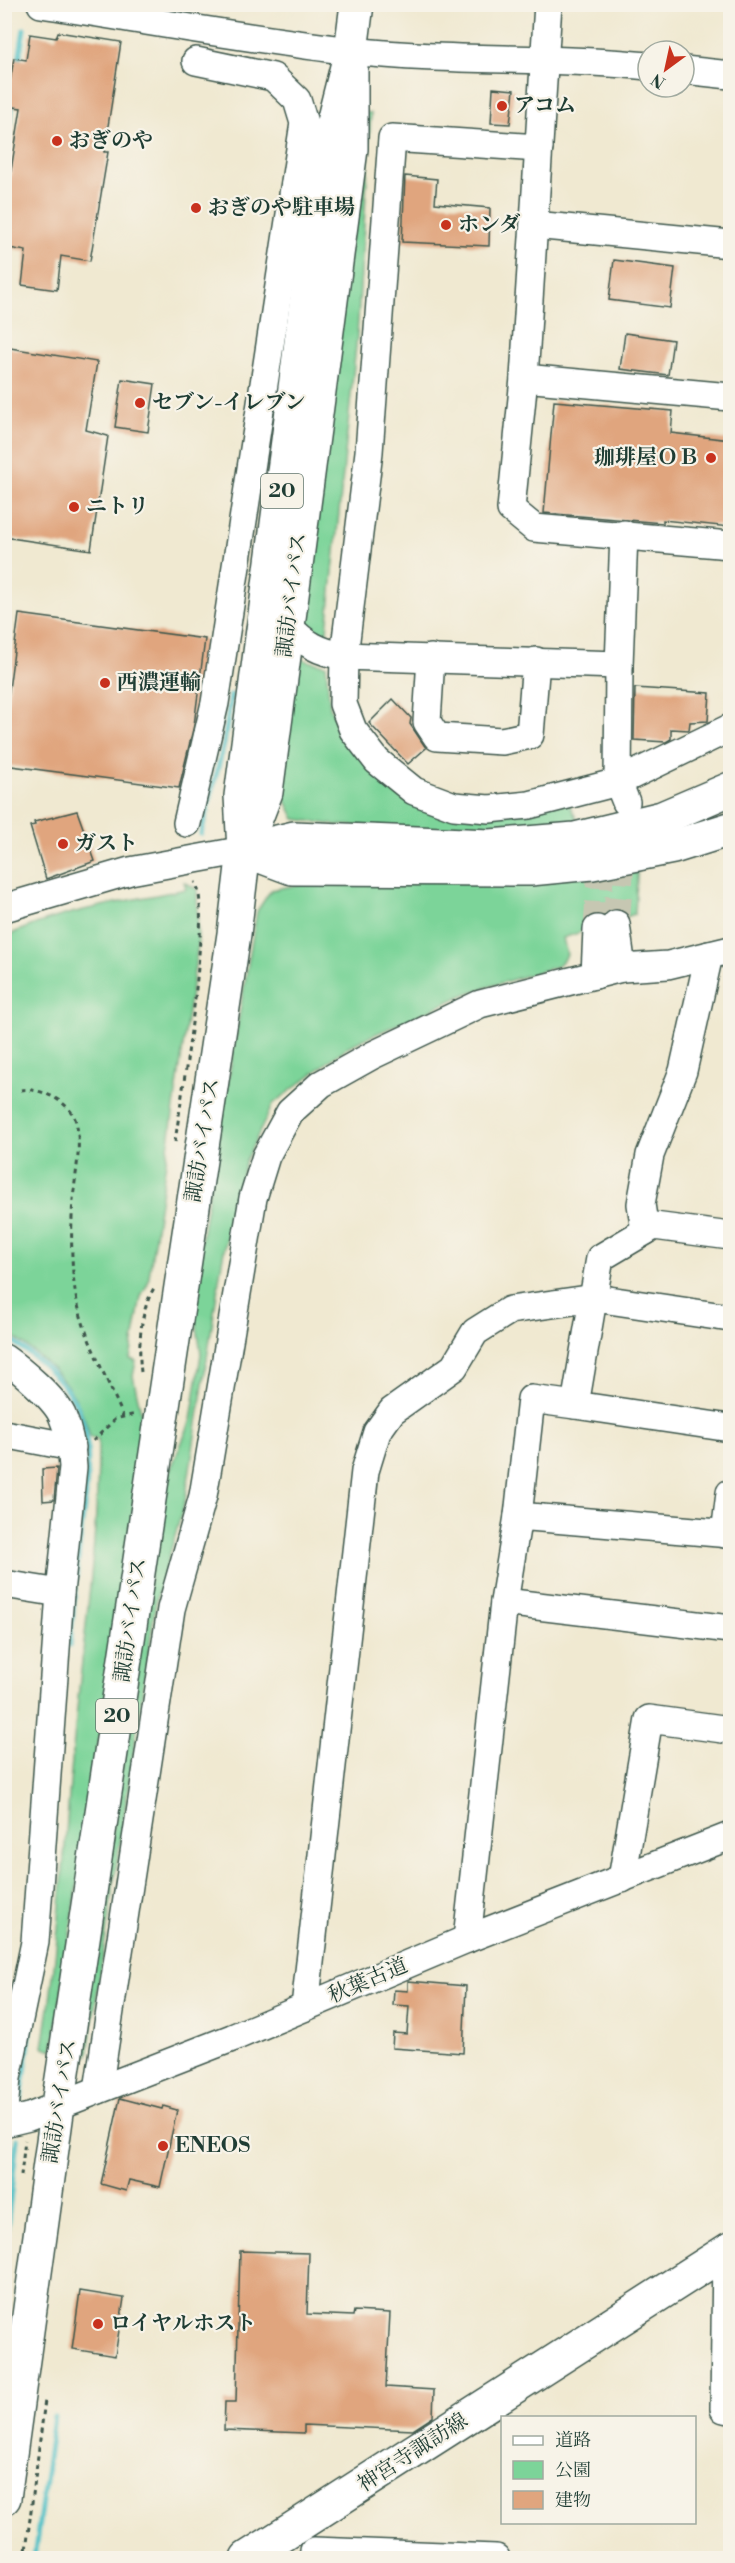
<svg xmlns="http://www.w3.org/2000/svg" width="735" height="2563" viewBox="0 0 735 2563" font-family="'Libre Bodoni','Noto Serif JP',serif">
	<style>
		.green { fill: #7cd499; stroke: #4e8866; stroke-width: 1.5 }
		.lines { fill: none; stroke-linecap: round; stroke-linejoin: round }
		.stream { stroke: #54c2c8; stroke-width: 5 }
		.building { fill: #e0a57e }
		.minor-tunnel { stroke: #c6c7b2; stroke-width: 27; stroke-dasharray: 27 14; stroke-linecap: butt }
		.minor-casing { stroke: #3e574c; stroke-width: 30 }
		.major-casing { stroke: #3e574c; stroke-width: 36 }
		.highway-casing { stroke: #3e574c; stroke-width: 36 }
		.path { stroke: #3e574c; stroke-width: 3; stroke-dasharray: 4.5 4.5; stroke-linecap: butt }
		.minor { stroke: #fff; stroke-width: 27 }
		.major { stroke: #fff; stroke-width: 33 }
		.highway { stroke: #fff; stroke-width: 33 }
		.poi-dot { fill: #c8321e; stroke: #f7f3e8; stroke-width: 2 }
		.labels { text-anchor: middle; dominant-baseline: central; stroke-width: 4.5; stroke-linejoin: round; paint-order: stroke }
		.shield { fill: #f7f3e8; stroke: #60746a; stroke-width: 1.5 }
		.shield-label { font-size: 20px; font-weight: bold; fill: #1f3d34 }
		.poi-label { font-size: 21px; font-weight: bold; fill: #1f3d34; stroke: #f7f3e8; text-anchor: start }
		.street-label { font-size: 21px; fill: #1f3d34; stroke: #f7f3e8 }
	</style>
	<rect width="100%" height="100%" fill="#f7f3e8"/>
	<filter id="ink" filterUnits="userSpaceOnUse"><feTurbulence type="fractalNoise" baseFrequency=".0167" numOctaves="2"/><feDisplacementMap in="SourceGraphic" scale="12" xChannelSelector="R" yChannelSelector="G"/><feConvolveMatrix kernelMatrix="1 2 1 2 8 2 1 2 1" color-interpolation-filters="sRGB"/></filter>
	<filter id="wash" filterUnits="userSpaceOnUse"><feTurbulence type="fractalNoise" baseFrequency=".008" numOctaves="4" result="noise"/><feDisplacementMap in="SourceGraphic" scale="24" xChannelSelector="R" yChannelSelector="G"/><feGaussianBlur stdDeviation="1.35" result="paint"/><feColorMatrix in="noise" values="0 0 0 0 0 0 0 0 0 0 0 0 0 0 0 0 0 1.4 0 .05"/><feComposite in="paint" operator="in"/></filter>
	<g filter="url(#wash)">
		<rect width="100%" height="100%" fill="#f0e9d1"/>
		<!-- green -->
		<g class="green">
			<path d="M366,112l5,1 -14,223 -31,304 -16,-7 -7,-12z"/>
			<path d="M295,653l12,8 19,4 4,42 6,12 62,71 170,12 9,18 -3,4 -52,10 -186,-9 -41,-6 -14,-28z"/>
			<path d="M638,861l-3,53 -72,24 4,17 -9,11 -90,27 -119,53 -76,58 -27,56 -14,50 -10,51 -37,240 -29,101 -68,453 -8,-1 84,-569 27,-65 10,-66 -9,-60 65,-383 14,-21 36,-7z"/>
			<path d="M184,882l13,7 1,56 -50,338 -7,13 -11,63 6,2 -3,15 12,54 -92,620 -10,-3c17,-102 21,-205 31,-308 9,-100 25,-200 24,-300l-8,-2c-12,-53 -44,-76 -85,-107v-393c55,-27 121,-35 181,-48z"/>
		</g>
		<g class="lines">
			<!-- stream -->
			<g class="stream">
				<path d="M18,66l6,-37"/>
				<path d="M4,159l9,-57"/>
				<path d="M201,834l23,-90 7,-49"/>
				<path d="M4,1335c26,18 57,41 72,69 21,40 8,94 4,136 -4,35 -7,70 -10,105"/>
				<path d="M21,2099l11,-78"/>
				<path d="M4,2254l13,-115"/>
				<path d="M34,2558l20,-141"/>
			</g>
		</g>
		<g id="blocks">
			<!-- building -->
			<g class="building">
				<path d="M58,32l63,10 -17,110h4l-18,109 -29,-5 -4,34 -35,-5 4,-34 -22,-4v-33l17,-106 -15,-2 8,-48 12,2 4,-26 26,4z"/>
				<path d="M493,88l21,2 -4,34 -19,-1z"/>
				<path d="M405,176l32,3 -2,24 55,5 -1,38 -87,-4z"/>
				<path d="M614,260l61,8 -5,40 -61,-8z"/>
				<path d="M625,333l48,7 -5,35 -48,-6z"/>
				<path d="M4,347l93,15 -11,68 22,6 -17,114 -87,-13z"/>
				<path d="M122,379l33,5 -7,48 -33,-5z"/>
				<path d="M554,401l119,10 -2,22 59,7v87l-67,-7v3l-119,-10z"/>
				<path d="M19,614l186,25 -11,86 -15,63 -175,-23v-38z"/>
				<path d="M635,688l75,5 -2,28 -18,1 -1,8 -18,-1v10l-5,3 -32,-2z"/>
				<path d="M393,699l18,19 -1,6 16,24 -18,16 -39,-41z"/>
				<path d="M77,811l18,50 -49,18 -16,-53 5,-1 -1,-3z"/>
				<path d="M57,1468l-3,32 -11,1 -1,-32z"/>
				<path d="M408,1981l58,5 -3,67 -71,-5 1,-15 14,1 2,-28 -16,-1 1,-15 14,1z"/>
				<path d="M120,2098l42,11 1,-3 14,4 -17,77 -31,-7 -3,11 -25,-7z"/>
				<path d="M240,2251l69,2 -2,61 46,2 1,-5 36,2 -4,74 48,3 -1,27 -20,13 -109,-5v8l-80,-3 1,-28h11z"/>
				<path d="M80,2291l44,7 -9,58 -43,-7z"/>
			</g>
		</g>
	</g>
	<g filter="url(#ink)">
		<use href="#blocks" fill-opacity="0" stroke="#3e574c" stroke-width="1.5"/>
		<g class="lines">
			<!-- minor-tunnel -->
			<g class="minor-tunnel">
				<path d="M616,924l7,-85"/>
				<path d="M597,929l7,-122"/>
			</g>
			<defs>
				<g id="minor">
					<path d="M41,4c103,16 207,35 311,47 98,11 198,5 296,15"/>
					<path d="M548,4l-24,374 -13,131 23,19 196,17"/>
					<path d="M684,70l46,5"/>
					<path d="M539,148l-147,-10 -23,314 -25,204 -1,48 10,26 24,31 37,30 40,15 35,3 40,-4 89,-23 112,-54"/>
					<path d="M534,225l196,19"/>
					<path d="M524,378l206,19"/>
					<path d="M624,534l-5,131 -1,117 8,20"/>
					<path d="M288,626c17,18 31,26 56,30l275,9"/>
					<path d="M431,658l-4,64 10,15 65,4 28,-6 6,-74"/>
					<path d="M187,823l28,-120 89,-580 -7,-23 -24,-23 -77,-16"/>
					<path d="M4,908l126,-37 114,-21"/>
					<path d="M616,924l6,44"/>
					<path d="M595,975l2,-46"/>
					<path d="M645,1231l-4,-27 9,-49 33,-84 26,-116"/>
					<path d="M730,1236l-76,-10 -54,32 -25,147 155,23"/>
					<path d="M4,1358c16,11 50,40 58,57 7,16 10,35 11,52l-13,126 -25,349 -28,136 -3,32"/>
					<path d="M4,1434l68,13"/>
					<path d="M518,1516l13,-117 44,6"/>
					<path d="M725,1534l5,-41"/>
					<path d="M4,1584l56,9"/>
					<path d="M504,1602l226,27"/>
					<path d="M622,1879l27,-160 81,11"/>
					<path d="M467,1939l37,-337 14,-86 212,18"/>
					<path d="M305,2007l60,-536 12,-39 15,-21 62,-44 21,-35 35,-22 85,-12 135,20"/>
					<path d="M98,2090l73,-481 32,-113 50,-298 13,-42 24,-44 31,-28 52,-29 107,-51 142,-36 46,-3 62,-15"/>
					<path d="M4,2123l25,-6 203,-79 235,-99 263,-103"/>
					<path d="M726,2252l-2,157 6,1"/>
					<path d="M4,2342l21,4"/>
					<path d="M314,2551l182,7"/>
				</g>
				<path id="major" d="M247,2558l483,-309"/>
				<g id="highway">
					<path d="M248,839l18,-47 85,-643v-98l6,-47"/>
					<path d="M244,850l50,-12 196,8 85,-7 87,-21 68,-29"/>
					<path d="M244,850l48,18 238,1 62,-6 81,-16 57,-18"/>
					<path d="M4,2498l54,-393 176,-1171 10,-84 -3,-54 86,-650 24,-95"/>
				</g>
			</defs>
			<!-- minor casing -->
			<use href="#minor" class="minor-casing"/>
			<!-- major casing -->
			<use href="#major" class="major-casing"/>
			<!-- highway casing -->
			<use href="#highway" class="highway-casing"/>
			<!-- path -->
			<g class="path">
				<path d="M21,1090c19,-3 50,12 55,32 6,25 -1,53 -3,78 -2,26 -2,57 1,83 5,46 31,90 49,133"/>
				<path d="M175,1142c6,-43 38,-232 20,-260"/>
				<path d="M141,1372c-3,-26 -1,-61 13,-84"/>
				<path d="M93,1441l22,-22 21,-5"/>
				<path d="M21,2176l4,-36"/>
				<path d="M25,2558l20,-158"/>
			</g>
			<!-- minor -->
			<use href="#minor" class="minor"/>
			<!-- major -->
			<use href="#major" class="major"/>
			<!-- highway -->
			<use href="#highway" class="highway"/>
		</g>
	</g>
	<!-- markers -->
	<g class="poi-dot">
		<circle cx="502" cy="106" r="6"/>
		<circle cx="57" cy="141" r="6"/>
		<circle cx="196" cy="208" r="6"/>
		<circle cx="446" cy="225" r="6"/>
		<circle cx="140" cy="403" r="6"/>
		<circle cx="711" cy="458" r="6"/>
		<circle cx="74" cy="507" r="6"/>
		<circle cx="105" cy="683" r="6"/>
		<circle cx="63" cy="844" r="6"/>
		<circle cx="163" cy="2146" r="6"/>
		<circle cx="98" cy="2324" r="6"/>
	</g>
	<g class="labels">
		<!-- shield labels -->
		<g class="shield">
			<rect x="261" y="474" width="42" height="34" rx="4.5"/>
			<rect x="96" y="1699" width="42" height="34" rx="4.5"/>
		</g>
		<g class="shield-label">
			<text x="282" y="491">20</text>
			<text x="117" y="1716">20</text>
		</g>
		<!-- poi labels -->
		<g class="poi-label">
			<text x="514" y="106">アコム</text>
			<text x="69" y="141">おぎのや</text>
			<text x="208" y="208">おぎのや駐車場</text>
			<text x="458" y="225">ホンダ</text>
			<text x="152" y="403">セブン-イレブン</text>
			<text x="699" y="458" text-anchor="end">珈琲屋ＯＢ</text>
			<text x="86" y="507">ニトリ</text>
			<text x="117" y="683">西濃運輸</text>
			<text x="75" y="844">ガスト</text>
			<text x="175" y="2146">ENEOS</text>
			<text x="110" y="2324">ロイヤルホスト</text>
		</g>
		<!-- street labels -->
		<g class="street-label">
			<text transform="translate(292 595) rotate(-83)">諏訪バイパス</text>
			<text transform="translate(203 1140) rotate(-81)">諏訪バイパス</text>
			<text transform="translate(131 1620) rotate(-82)">諏訪バイパス</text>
			<text transform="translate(368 1981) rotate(-23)">秋葉古道</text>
			<text transform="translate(60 2101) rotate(-81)">諏訪バイパス</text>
			<text transform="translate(413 2453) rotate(-33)">神宮寺諏訪線</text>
		</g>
	</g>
	<!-- margin -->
	<rect width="735" height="2563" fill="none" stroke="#f7f3e8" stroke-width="24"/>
	<!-- legend -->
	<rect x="501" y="2416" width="195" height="108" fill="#f7f3e8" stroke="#a1aaa0" stroke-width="1.5"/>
	<rect x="513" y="2436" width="30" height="9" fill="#ffffff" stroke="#a1aaa0" stroke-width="1.5"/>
	<text x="555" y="2446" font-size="18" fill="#1f3d34">道路</text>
	<rect x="513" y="2461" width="30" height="18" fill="#7cd499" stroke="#a1aaa0" stroke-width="1.5"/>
	<text x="555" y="2476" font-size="18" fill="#1f3d34">公園</text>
	<rect x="513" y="2491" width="30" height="18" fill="#e0a57e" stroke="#a1aaa0" stroke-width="1.5"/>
	<text x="555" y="2506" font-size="18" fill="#1f3d34">建物</text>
	<!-- north arrow -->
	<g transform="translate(666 69) rotate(213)"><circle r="28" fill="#f7f3e8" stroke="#a1aaa0" stroke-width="1.5"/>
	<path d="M0-4.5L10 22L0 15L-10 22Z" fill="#c8321e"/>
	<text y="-9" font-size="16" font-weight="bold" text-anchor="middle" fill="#1f3d34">N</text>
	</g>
</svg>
